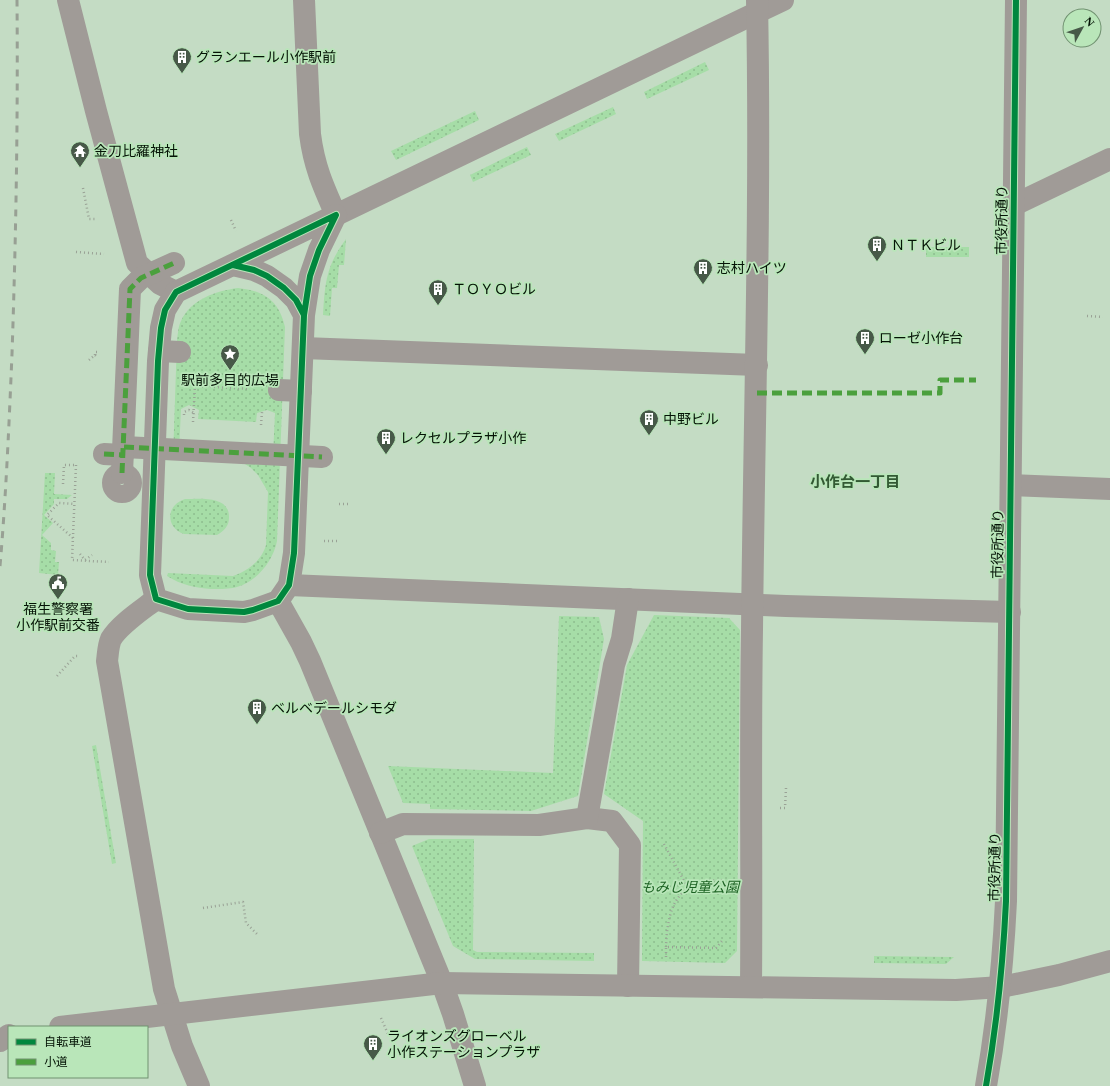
<svg xmlns="http://www.w3.org/2000/svg" width="1110" height="1086" viewBox="0 0 1110 1086" font-family="Spectral,'Noto Sans JP',serif">
	<style>
		.grass { fill: url(#grass-dots); fill-rule: evenodd }
		.lines { fill: none; stroke-linecap: round; stroke-linejoin: round }
		.path { stroke: #9aa296; stroke-width: 2.5; stroke-dasharray: 1 3; stroke-linecap: butt }
		.minor { stroke: #a09b97; stroke-width: 22 }
		.rail { stroke: #98a094; stroke-width: 3; stroke-dasharray: 7 7; stroke-linecap: butt }
		.path-bridge { stroke: #9aa296; stroke-width: 2.5; stroke-dasharray: 1 3; stroke-linecap: butt }
		.minor-bridge { stroke: #a09b97; stroke-width: 22 }
		.quiet { stroke: #4ba03d; stroke-width: 5; stroke-dasharray: 10 5; stroke-linecap: butt }
		.cycleway-casing { stroke: #b9e6b9; stroke-width: 8 }
		.cycleway { stroke: #00873e; stroke-width: 6 }
		.labels { text-anchor: middle; dominant-baseline: central; stroke-width: 3.5; stroke-linejoin: round; paint-order: stroke }
		.poi-label { font-size: 14px; fill: #041305; stroke: #b9e6b9; text-anchor: start }
		.street-label { font-size: 14px; fill: #041305; stroke: #b9e6b9 }
		.park-label { font-size: 14px; font-style: italic; fill: #1c6223; stroke: #b9e6b9 }
		.neighbourhood-label { font-size: 15px; font-weight: bold; fill: #325a33; stroke: #b9e6b9 }
	</style>
	<defs>
		<pattern id="grass-dots" width="8" height="8" patternUnits="userSpaceOnUse"><rect width="8" height="8" fill="#a6dda7"/><path d="M2 2h.1M6 6h.1" fill="none" stroke="#8dbd8e" stroke-width="1.8" stroke-linecap="round"/></pattern>
	</defs>
	<rect width="100%" height="100%" fill="#c4dcc4"/>
	<!-- grass -->
	<g class="grass">
		<path d="M705,62l4,8 -62,29 -3,-7z"/>
		<path d="M613,107l3,7 -57,27 -4,-7z"/>
		<path d="M475,111l4,9 -83,40 -5,-9z"/>
		<path d="M527,147l4,8 -58,27 -3,-7z"/>
		<path d="M346,239l-2,26h-5l-2,23h-5l-2,28 -7,-1c2,-32 3,-49 23,-76z"/>
		<rect x="926" y="247" width="43" height="10"/>
		<path d="M238,288c27,3 41,13 47,39l-8,214c-4,21 -22,43 -44,47 -7,1 -14,1 -22,1 -15,-1 -30,-4 -44,-13l1,-3 65,3c15,-5 29,-16 33,-31l2,-53 -10,-17 -7,-7 -9,-6 -69,-4 4,-118c1,-6 1,-13 4,-19 10,-22 35,-30 57,-33zM189,405l10,5 -1,9 58,3 1,-9 10,-3 8,3 -2,43 -94,-4 2,-43z"/>
		<path d="M45,473h10l-1,21 18,1 -5,4h-13v5l-10,11 9,8 -11,12 9,8v7l5,1 -1,11h4l-1,13 -19,-2z"/>
		<path d="M185,499c15,0 45,-4 44,19 0,8 -5,13 -12,17l-33,-1c-19,-7 -18,-29 1,-35z"/>
		<path d="M654,615l75,3 11,12 -3,321 -12,12 -83,-2 1,-140 -39,-27 23,-129z"/>
		<path d="M559,616l40,1 5,22 -26,157 -47,15 -101,-2v-5l-27,-1 -15,-37 165,7z"/>
		<path d="M96,745l20,118 -4,1 -20,-118z"/>
		<path d="M429,839h45l-1,111 4,2 117,1v8l-119,-2 -22,-13 -41,-100z"/>
		<path d="M874,956l80,1 -8,7 -72,-1z"/>
	</g>
	<g class="lines">
		<!-- path -->
		<g class="path">
			<path d="M83,188l6,31h7"/>
			<path d="M231,220l5,11"/>
			<path d="M76,252l28,2"/>
			<path d="M1087,316l16,1"/>
			<path d="M95,355v-3h4"/>
			<path d="M89,360l6,-5 1,1"/>
			<path d="M195,377v9l55,3"/>
			<path d="M193,422l2,-36"/>
			<path d="M261,425l1,-13"/>
			<path d="M76,465l-4,95 37,2"/>
			<path d="M63,484l1,-19h12"/>
			<path d="M339,504h12"/>
			<path d="M73,538l-26,-23 12,-12 16,1"/>
			<path d="M324,541h13"/>
			<path d="M80,554l5,6 7,-5"/>
			<path d="M57,676l18,-20h4"/>
			<path d="M780,808h5l1,-20"/>
			<path d="M664,844l24,44"/>
			<path d="M203,908l40,-6 3,21 11,11"/>
			<path d="M666,947c1,-26 5,-57 35,-65 6,-2 15,-1 22,-2"/>
			<path d="M666,957v-10l50,1 6,-7"/>
			<path d="M381,1018l7,16"/>
		</g>
		<!-- minor -->
		<g class="minor">
			<path d="M68,0l28,111 41,152 23,21 16,8"/>
			<path d="M304,0l6,134c4,32 13,52 26,81l447,-215"/>
			<path d="M1014,205l96,-46"/>
			<path d="M233,265l21,5 13,6 17,12 12,12 8,15 -10,238 -5,32 -11,16 -25,9 -9,2 -56,-3 -32,-10 -6,-24 8,-214 3,-33 4,-18 11,-18 160,-77 -17,35 -9,26 -6,39"/>
			<path d="M303,348l454,17"/>
			<path d="M159,351l21,1"/>
			<path d="M279,390l22,1"/>
			<path d="M104,454l19,1"/>
			<circle cx="122" cy="483" r="9"/>
			<path d="M1011,485l99,4"/>
			<path d="M289,585l497,21 224,6"/>
			<path d="M156,599c-14,11 -36,25 -45,40 -3,7 -3,15 -4,22l57,328 18,57 17,40"/>
			<path d="M278,601l23,41 9,19 132,322 11,31 22,72"/>
			<path d="M587,818l25,3 18,24 -2,141"/>
			<path d="M380,833l23,-9 136,1 48,-7 27,-153 8,-26 6,-40"/>
			<path d="M751,987c1,-119 -1,-238 1,-357 2,-210 9,-420 5,-630"/>
			<path d="M60,1027l382,-44 514,7 45,-3 58,-12 51,-14"/>
			<path d="M0,1041l9,-6"/>
			<path d="M986,1086c11,-62 17,-123 20,-185l10,-901"/>
		</g>
		<!-- rail -->
		<path class="rail" d="M0,566c6,-70 9,-141 12,-212 4,-118 6,-236 5,-354"/>
		<!-- path-bridge -->
		<path class="path-bridge" d="M184,415v-3l5,-2 5,3v2"/>
		<!-- minor-bridge -->
		<g class="minor-bridge">
			<path d="M124,447l198,10"/>
			<path d="M122,473l8,-184 11,-11 33,-15"/>
		</g>
		<!-- quiet -->
		<g class="quiet">
			<path d="M757,393h183v-13h36"/>
			<path d="M124,447l198,10"/>
			<path d="M104,454l19,1"/>
			<path d="M122,473l8,-184 11,-11 33,-15"/>
		</g>
		<defs>
			<g id="cycleway">
				<path d="M233,265l21,5 13,6 17,12 12,12 8,15 -10,238 -5,32 -11,16 -25,9 -9,2 -56,-3 -32,-10 -6,-24 8,-214 3,-33 4,-18 11,-18 160,-77 -17,35 -9,26 -6,39"/>
				<path d="M986,1086c11,-62 17,-123 20,-185l10,-901"/>
			</g>
		</defs>
		<!-- cycleway casing -->
		<use href="#cycleway" class="cycleway-casing"/>
		<!-- cycleway -->
		<use href="#cycleway" class="cycleway"/>
	</g>
	<!-- icons -->
	<defs>
		<symbol id="building-pin" viewBox="-11 -11 22 30"><path d="M0 17L-7.5 6A9.5 9.5 0 1 1 7.5 6Z" fill="#475948" stroke="#b9e6b9"/><path d="M-4-6H4V6H1V3H-1V6H-4ZM-2.5-4.3h1.7v1.8h-1.7ZM.8-4.3h1.7v1.8H.8ZM-2.5-1h1.7V.8h-1.7ZM.8-1h1.7V.8H.8Z" fill="#fff"/></symbol>
		<symbol id="temple-pin" viewBox="-11 -11 22 30"><path d="M0 17L-7.5 6A9.5 9.5 0 1 1 7.5 6Z" fill="#475948" stroke="#b9e6b9"/><path d="M0-6L5-2H3V0L6.5 2.5H4V6H1.5V3h-3V6H-4V2.5H-6.5L-3 0V-2H-5Z" fill="#fff"/></symbol>
		<symbol id="sight-pin" viewBox="-11 -11 22 30"><path d="M0 17L-7.5 6A9.5 9.5 0 1 1 7.5 6Z" fill="#475948" stroke="#b9e6b9"/><path d="M0-6L1.8-2.2L6-1.7L2.9 1.2L3.7 5.4L0 3.3L-3.7 5.4L-2.9 1.2L-6-1.7L-1.8-2.2Z" fill="#fff"/></symbol>
		<symbol id="civic-pin" viewBox="-11 -11 22 30"><path d="M0 17L-7.5 6A9.5 9.5 0 1 1 7.5 6Z" fill="#475948" stroke="#b9e6b9"/><path d="M-.6-6.5H3V-4.5H.6V-3L4-1V1h2V6H-6V1h2V-1L-.6-3ZM-1.2 2.5V6h2.4V2.5Z" fill="#fff"/></symbol>
	</defs>
	<g fill-rule="evenodd">
		<use href="#building-pin" x="171" y="46" width="22" height="30"/>
		<use href="#temple-pin" x="69" y="140" width="22" height="30"/>
		<use href="#building-pin" x="866" y="234" width="22" height="30"/>
		<use href="#building-pin" x="692" y="257" width="22" height="30"/>
		<use href="#building-pin" x="427" y="278" width="22" height="30"/>
		<use href="#building-pin" x="854" y="327" width="22" height="30"/>
		<use href="#sight-pin" x="219" y="343" width="22" height="30"/>
		<use href="#building-pin" x="638" y="408" width="22" height="30"/>
		<use href="#building-pin" x="375" y="427" width="22" height="30"/>
		<use href="#civic-pin" x="47" y="572" width="22" height="30"/>
		<use href="#building-pin" x="246" y="697" width="22" height="30"/>
		<use href="#building-pin" x="362" y="1033" width="22" height="30"/>
	</g>
	<g class="labels">
		<!-- poi labels -->
		<g class="poi-label">
			<text x="196" y="57">グランエール小作駅前</text>
			<text x="94" y="151">金刀比羅神社</text>
			<text x="891" y="245">ＮＴＫビル</text>
			<text x="717" y="268">志村ハイツ</text>
			<text x="452" y="289">ＴＯＹＯビル</text>
			<text x="879" y="338">ローゼ小作台</text>
			<text x="230" y="380" text-anchor="middle">駅前多目的広場</text>
			<text x="663" y="419">中野ビル</text>
			<text x="400" y="438">レクセルプラザ小作</text>
			<text x="58" y="609" text-anchor="middle">福生警察署<tspan x="58" dy="16">小作駅前交番</tspan></text>
			<text x="271" y="708">ベルベデールシモダ</text>
			<text x="387" y="1036">ライオンズグローベル<tspan x="387" dy="16">小作ステーションプラザ</tspan></text>
		</g>
		<!-- street labels -->
		<g class="street-label">
			<text transform="translate(1002 220) rotate(-89)">市役所通り</text>
			<text transform="translate(998 544) rotate(-89)">市役所通り</text>
			<text transform="translate(995 867) rotate(-89)">市役所通り</text>
		</g>
		<!-- park labels -->
		<g class="park-label">
			<text x="690" y="887">もみじ児童公園</text>
		</g>
		<!-- neighbourhood labels -->
		<g class="neighbourhood-label">
			<text x="855" y="482">小作台一丁目</text>
		</g>
	</g>
	<!-- legend -->
	<rect x="8" y="1026" width="140" height="52" fill="#b9e6b9" stroke="#719271"/>
	<rect x="16" y="1039" width="20" height="6" fill="#00873e" stroke="#719271"/>
	<text x="44" y="1046" font-size="12" fill="#041305">自転車道</text>
	<rect x="16" y="1059" width="20" height="6" fill="#4ba03d" stroke="#719271"/>
	<text x="44" y="1066" font-size="12" fill="#041305">小道</text>
	<!-- north arrow -->
	<g transform="translate(1082 28) rotate(50)"><circle r="19" fill="#b9e6b9" stroke="#719271"/>
	<path d="M0-3L7 15L0 10L-7 15Z" fill="#475948"/>
	<text y="-6" font-size="11" font-weight="bold" text-anchor="middle" fill="#041305">N</text>
	</g>
</svg>
